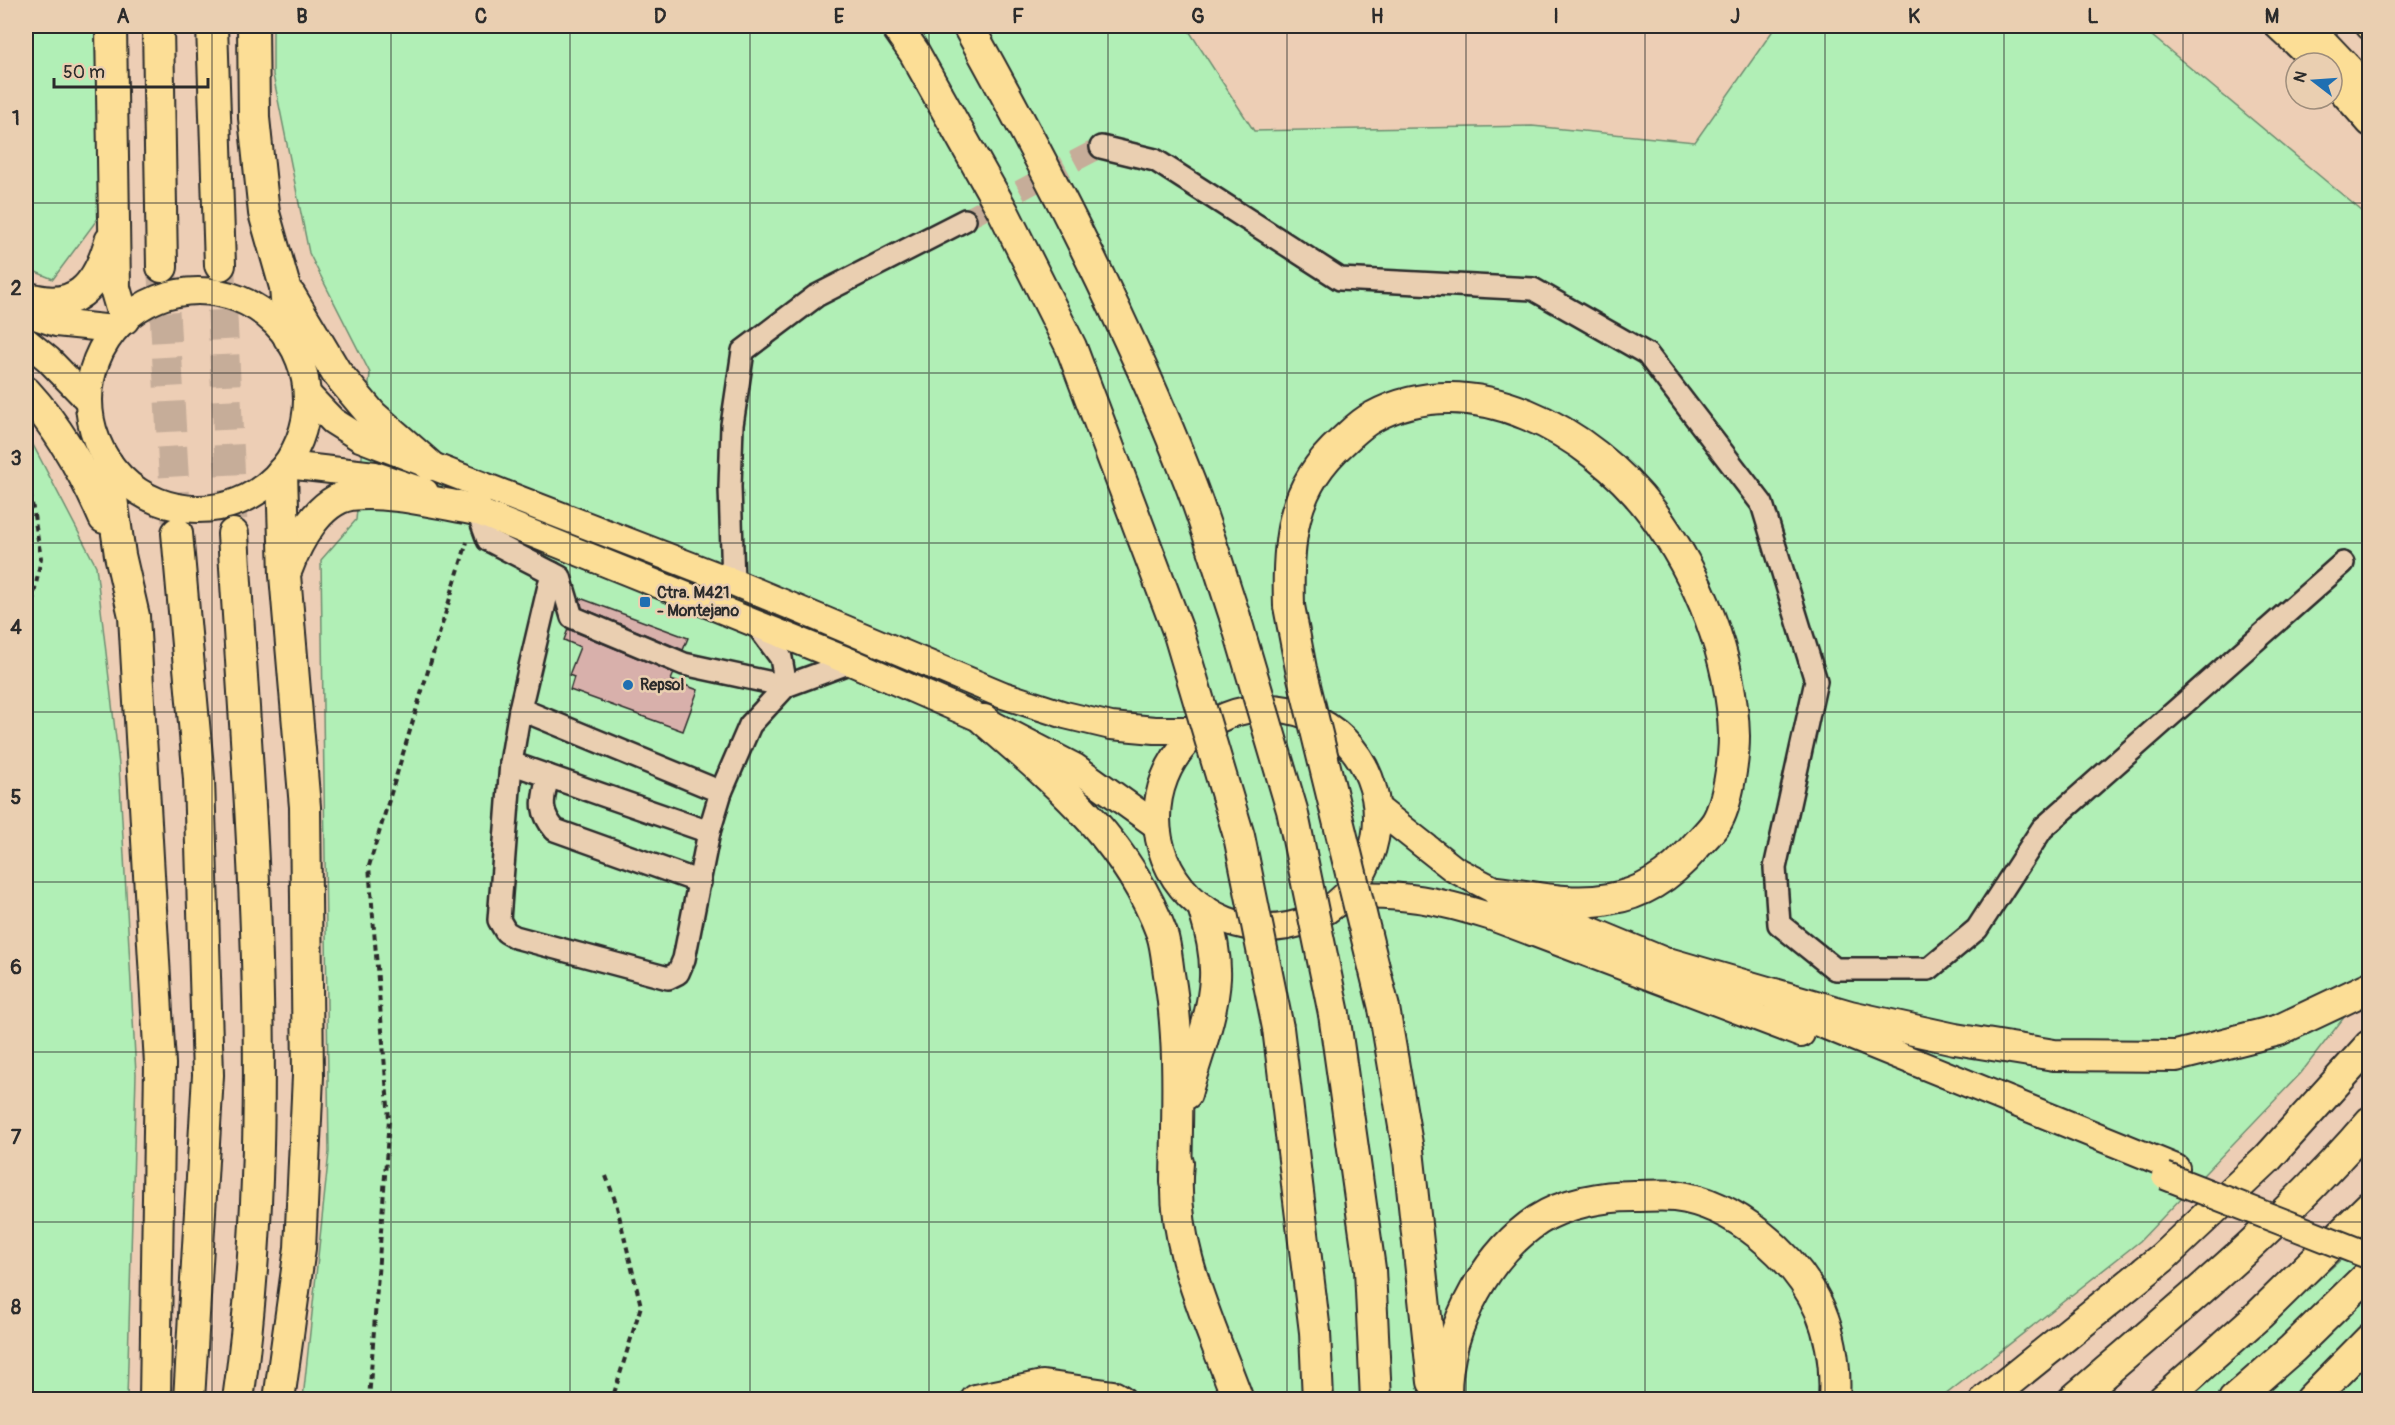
<svg xmlns="http://www.w3.org/2000/svg" width="2395" height="1425" viewBox="0 0 2395 1425" font-family="Pangolin,sans-serif">
	<style>
		.green { fill: #b1efb6; stroke: #6e8d70; stroke-width: 1.5 }
		.building { fill: #d8b0ab; stroke: #2b2b2b; stroke-width: 1.5 }
		.lines { fill: none; stroke-linecap: round; stroke-linejoin: round }
		.minor-tunnel { stroke: #c6ad99; stroke-width: 21; stroke-dasharray: 21 10; stroke-linecap: butt }
		.highway-tunnel { stroke: #c6ad99; stroke-width: 30; stroke-dasharray: 30 15; stroke-linecap: butt }
		.minor-casing { stroke: #2b2b2b; stroke-width: 26 }
		.major-casing { stroke: #2b2b2b; stroke-width: 30 }
		.highway-casing { stroke: #2b2b2b; stroke-width: 34 }
		.path { stroke: #2b2b2b; stroke-width: 4; stroke-dasharray: 6 4.5; stroke-linecap: butt }
		.minor { stroke: #eacfb1; stroke-width: 21 }
		.major { stroke: #fcde96; stroke-width: 26 }
		.highway { stroke: #fcde96; stroke-width: 30 }
		.major-bridge-casing { stroke: #2b2b2b; stroke-width: 30; stroke-linecap: butt }
		.highway-bridge-casing { stroke: #2b2b2b; stroke-width: 34; stroke-linecap: butt }
		.major-bridge { stroke: #fcde96; stroke-width: 26 }
		.highway-bridge { stroke: #fcde96; stroke-width: 30 }
		.grid { fill: none; stroke: #2b2b2b; stroke-width: 1.5; stroke-opacity: 0.55 }
		.poi-dot { fill: #1f6fb2; stroke: #eacfb1; stroke-width: 2 }
		.labels { text-anchor: middle; dominant-baseline: central; stroke-width: 5; stroke-linejoin: round; paint-order: stroke }
		.poi-label { font-size: 16px; font-weight: bold; fill: #2b2b2b; stroke: #eacfb1; text-anchor: start }
		.neatline { fill: none; stroke: #2b2b2b; stroke-width: 2 }
		.grid-label { font-size: 20px; text-anchor: middle; font-weight: bold; fill: #2b2b2b }
	</style>
	<rect width="100%" height="100%" fill="#edceb5"/>
	<filter id="ink" filterUnits="userSpaceOnUse"><feTurbulence type="fractalNoise" baseFrequency=".0167" numOctaves="2"/><feDisplacementMap in="SourceGraphic" scale="12" xChannelSelector="R" yChannelSelector="G"/><feConvolveMatrix kernelMatrix="1 2 1 2 8 2 1 2 1" color-interpolation-filters="sRGB"/></filter>
	<g filter="url(#ink)">
		<!-- green -->
		<g class="green">
			<path d="M26,26h69l4,191 -46,62 -27,-11z"/>
			<path d="M273,26h913l68,105 278,-5 163,16 81,-116h364l229,191v768l-68,88 -161,168 -200,158h-1637l26,-247 -8,-592 35,-40 14,-147 -61,-120 -36,-178z"/>
			<path d="M26,436l6,7 64,123 23,199 17,309 -9,325h-101z"/>
			<path d="M2369,1235v164h-187z"/>
		</g>
		<!-- building -->
		<g class="building">
			<path d="M580,598l108,40 -5,12 -101,-42z"/>
			<path d="M568,629l106,44 -3,7 27,10 -15,41 -113,-41 4,-13 -5,-2 11,-28 -16,-7z"/>
		</g>
		<g class="lines">
			<!-- minor-tunnel -->
			<path class="minor-tunnel" d="M965,220l136,-73"/>
			<!-- highway-tunnel -->
			<g class="highway-tunnel">
				<path d="M220,265l13,269"/>
				<path d="M162,267l15,266"/>
			</g>
			<defs>
				<g id="minor">
					<path d="M1101,147l54,13 185,119 193,10 114,65 115,150 54,177 -41,187 4,56 56,45h94l48,-40 65,-100 301,-266"/>
					<path d="M477,510l11,30 72,37 12,40 112,47 102,22"/>
					<path d="M552,573l-32,136 -9,54 -12,157 7,12 9,5 153,41 10,-5 6,-14 25,-127 12,-40 29,-67 36,-39 65,-24"/>
					<path d="M733,582l-3,-95 2,-62 11,-74 73,-55 149,-76"/>
					<path d="M756,624l25,34 5,28"/>
					<path d="M520,709l201,83"/>
					<path d="M511,763l198,69"/>
					<path d="M548,776c-5,23 -10,34 7,54l145,52"/>
				</g>
				<g id="major">
					<path d="M2278,26l39,37"/>
					<path d="M2309,26l61,64"/>
					<path d="M2369,26l1,1"/>
					<path d="M2332,80l38,43"/>
					<circle cx="198" cy="400" r="109"/>
					<path d="M26,313l30,10 58,6"/>
					<path d="M26,341l22,18 40,41"/>
					<path d="M308,395l25,26 27,17 373,144 270,113 62,20 46,11 44,4h44"/>
					<path d="M287,465l88,10 50,17"/>
					<path d="M459,504l392,158 133,58 91,47 81,58"/>
					<circle cx="1267" cy="818" r="110"/>
					<path d="M1378,809l76,60 44,23 191,79"/>
					<path d="M1348,896c54,-3 93,5 144,21l309,117"/>
					<path d="M1779,1007l397,161"/>
				</g>
				<g id="highway">
					<path d="M111,26l4,262 9,31"/>
					<path d="M158,26l4,241"/>
					<path d="M212,26l8,239"/>
					<path d="M253,26l1,92 10,95 21,74 4,51"/>
					<path d="M896,26l18,26 90,161 67,134 107,284"/>
					<path d="M968,26c82,147 160,299 222,457 17,44 30,89 45,134"/>
					<path d="M290,295l46,77 36,43 57,50"/>
					<path d="M26,297c49,16 71,-10 84,-56"/>
					<path d="M26,392c34,37 58,80 78,126"/>
					<path d="M107,463l13,92 14,61 26,448 -5,336"/>
					<path d="M177,533l22,246 9,296 -19,325"/>
					<path d="M233,534c17,287 46,580 5,866"/>
					<path d="M287,569c10,-27 32,-69 64,-74 36,-5 90,9 126,15"/>
					<path d="M1289,606c-2,-65 2,-119 53,-164 10,-9 19,-19 31,-25 98,-53 218,14 279,95 47,63 80,145 82,224 0,22 -6,68 -18,87 -6,9 -15,17 -22,25 -22,26 -51,46 -85,51 -37,7 -74,-2 -111,-7"/>
					<path d="M984,720c73,63 143,120 178,214 4,12 5,27 7,40 12,68 8,139 7,208"/>
					<path d="M1671,964l179,52 105,23 99,16 122,1 103,-26 91,-43"/>
					<path d="M1384,1008l24,142 25,232"/>
					<path d="M1334,1014l36,255 6,131"/>
					<path d="M1278,1028l37,304 3,68"/>
					<path d="M1186,1094c10,-37 27,-77 29,-116 1,-23 -4,-46 -11,-68"/>
					<path d="M1178,1163c-9,81 33,162 60,237"/>
					<path d="M279,1400l21,-152 8,-172 -3,-269 -20,-232 -3,-103"/>
					<path d="M976,1400l67,-14 70,10 7,4"/>
					<path d="M1446,1400c-1,-40 10,-75 29,-109 15,-27 36,-53 63,-71 26,-17 65,-24 96,-24 13,0 28,-1 41,0 59,7 122,61 145,114 12,29 16,59 14,90"/>
					<path d="M1986,1400l176,-142 105,-99 103,-114"/>
					<path d="M2073,1400c102,-88 209,-175 297,-278"/>
					<path d="M2163,1400l96,-85 111,-109"/>
					<path d="M2234,1400l58,-51 78,-76"/>
					<path d="M2310,1400l60,-61"/>
				</g>
			</defs>
			<!-- minor casing -->
			<use href="#minor" class="minor-casing"/>
			<!-- major casing -->
			<use href="#major" class="major-casing"/>
			<!-- highway casing -->
			<use href="#highway" class="highway-casing"/>
			<!-- path -->
			<g class="path">
				<path d="M26,484l4,7 11,67 -15,79"/>
				<path d="M26,1081l2,28 -2,10"/>
				<path d="M606,1176l10,27 25,103 -29,94"/>
				<path d="M369,1400l20,-281 -20,-253 98,-324"/>
			</g>
			<!-- minor -->
			<use href="#minor" class="minor"/>
			<!-- major -->
			<use href="#major" class="major"/>
			<!-- highway -->
			<use href="#highway" class="highway"/>
			<defs>
				<path id="major-bridge" d="M2165,1176l205,80"/>
				<g id="highway-bridge">
					<path d="M1289,606l12,63 83,339"/>
					<path d="M1235,617l57,193 42,204"/>
					<path d="M1178,631l61,205 39,192"/>
				</g>
			</defs>
			<!-- major-bridge casing -->
			<use href="#major-bridge" class="major-bridge-casing"/>
			<!-- highway-bridge casing -->
			<use href="#highway-bridge" class="highway-bridge-casing"/>
			<!-- major-bridge -->
			<use href="#major-bridge" class="major-bridge"/>
			<!-- highway-bridge -->
			<use href="#highway-bridge" class="highway-bridge"/>
		</g>
	</g>
	<!-- grid -->
	<path class="grid" d="M212,26v1374M391,26v1374M570,26v1374M750,26v1374M929,26v1374M1108,26v1374M1287,26v1374M1466,26v1374M1645,26v1374M1825,26v1374M2004,26v1374M2183,26v1374M26,203h2344M26,373h2344M26,543h2344M26,712h2344M26,882h2344M26,1052h2344M26,1222h2344"/>
	<!-- markers -->
	<g class="poi-dot">
		<rect x="639" y="596" width="12" height="12" rx="3"/>
		<circle cx="628" cy="685" r="6"/>
	</g>
	<g class="labels">
		<!-- poi labels -->
		<g class="poi-label">
			<text x="657" y="593">Ctra. M421<tspan x="657" dy="18">- Montejano</tspan></text>
			<text x="640" y="685">Repsol</text>
		</g>
	</g>
	<!-- margin -->
	<rect width="2395" height="1425" fill="none" stroke="#eacfb1" stroke-width="66"/>
	<!-- north arrow -->
	<g transform="translate(2314 81) rotate(287)"><circle r="28" fill="#eacfb1" stroke="#9e8d7b" stroke-width="1.5"/>
	<path d="M0-4.5L10 22L0 15L-10 22Z" fill="#1f6fb2"/>
	<text y="-9" font-size="16" font-weight="bold" text-anchor="middle" fill="#2b2b2b">N</text>
	</g>
	<!-- scale -->
	<path d="M54 78v9h154v-9" fill="none" stroke="#2b2b2b" stroke-width="3"/>
	<text x="63" y="78" font-size="18" fill="#2b2b2b" stroke="#eacfb1" stroke-width="4.5" paint-order="stroke">50 m</text>
	<rect x="33" y="33" width="2329" height="1359" class="neatline"/>
	<g class="grid-label">
		<text x="123" y="23">A</text>
		<text x="302" y="23">B</text>
		<text x="481" y="23">C</text>
		<text x="660" y="23">D</text>
		<text x="839" y="23">E</text>
		<text x="1018" y="23">F</text>
		<text x="1198" y="23">G</text>
		<text x="1377" y="23">H</text>
		<text x="1556" y="23">I</text>
		<text x="1735" y="23">J</text>
		<text x="1914" y="23">K</text>
		<text x="2093" y="23">L</text>
		<text x="2272" y="23">M</text>
		<text x="16" y="125">1</text>
		<text x="16" y="295">2</text>
		<text x="16" y="465">3</text>
		<text x="16" y="634">4</text>
		<text x="16" y="804">5</text>
		<text x="16" y="974">6</text>
		<text x="16" y="1144">7</text>
		<text x="16" y="1314">8</text>
	</g>
</svg>
